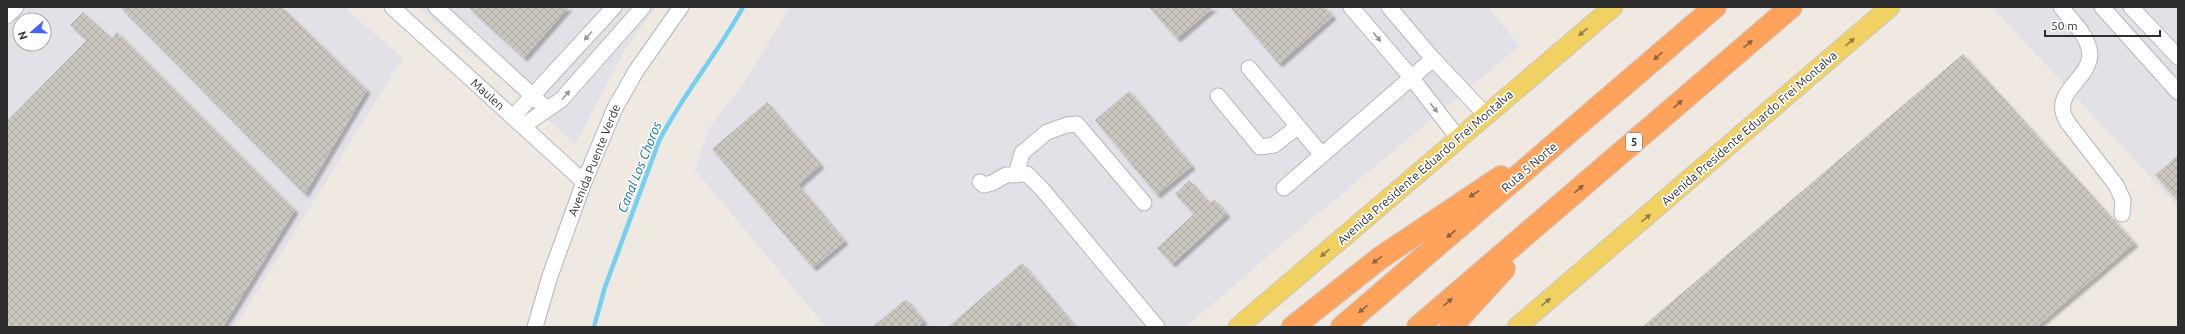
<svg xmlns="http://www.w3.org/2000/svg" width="2185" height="334" viewBox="0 0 2185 334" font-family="Ubuntu,sans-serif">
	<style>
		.industrial { fill: #e3e1e8; fill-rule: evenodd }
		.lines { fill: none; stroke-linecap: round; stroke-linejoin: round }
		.stream { stroke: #75cff0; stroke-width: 4.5 }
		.building { fill: url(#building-cross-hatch); filter: url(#shadow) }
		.minor-casing { stroke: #b4b7c1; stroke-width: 17 }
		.major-casing { stroke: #c9c9c9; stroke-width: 21 }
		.highway-casing { stroke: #c9c9c9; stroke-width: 24 }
		.minor { stroke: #fff; stroke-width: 15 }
		.major { stroke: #f2d163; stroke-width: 19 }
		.highway { stroke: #ffa35c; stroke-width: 22 }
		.oneway { fill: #908048 }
		.oneway2 { fill: #969696 }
		.oneway3 { fill: #8c6343 }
		.labels { text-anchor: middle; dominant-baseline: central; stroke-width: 3.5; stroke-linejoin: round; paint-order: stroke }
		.shield { fill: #fff; stroke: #6d6d6d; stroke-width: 1 }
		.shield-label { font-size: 11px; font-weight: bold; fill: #2e2e2e }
		.street-label { font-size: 12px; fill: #2e2e2e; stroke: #fff }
		.water-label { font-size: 13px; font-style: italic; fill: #0d6fa3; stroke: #fff }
	</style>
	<defs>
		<pattern id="building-cross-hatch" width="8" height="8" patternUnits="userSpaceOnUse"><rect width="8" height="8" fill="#cbc7bf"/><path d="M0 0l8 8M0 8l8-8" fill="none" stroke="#afaba4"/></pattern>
		<filter id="shadow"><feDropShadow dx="3.5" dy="3.5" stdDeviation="1" flood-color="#0004"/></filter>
	</defs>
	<rect width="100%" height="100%" fill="#efe9e1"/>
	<!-- industrial -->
	<g class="industrial">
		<path d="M7,7h337l59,51 -168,269h-228zM20,20h24v24h-24z"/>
		<path d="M418,7h238l-30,41 -51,96z"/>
		<path d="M790,7h698l32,39 -237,197 -97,84h-360l-131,-157 14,-42 35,-45z"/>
		<path d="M1992,7h186v200z"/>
	</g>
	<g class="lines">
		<!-- stream -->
		<path class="stream" d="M594,327l11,-40 54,-146c24,-47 59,-88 84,-134"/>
	</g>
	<!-- building -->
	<g class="building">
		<path d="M120,7h162l85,83 -62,104z"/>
		<path d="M468,7h101l-45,51z"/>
		<path d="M1149,7h65l-37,32z"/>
		<path d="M1230,7h95l8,9 -54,48z"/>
		<path d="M83,12l29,27 5,-7 178,178 -72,117h-216v-206l80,-81 -17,-15z"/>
		<path d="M1963,54l172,189 -99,84h-394z"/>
		<path d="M1129,91l63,75 -35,29 -62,-75z"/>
		<path d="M767,102l54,63 -23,20 47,56 -32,27 -101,-119z"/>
		<path d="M2178,155v46l-23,-26z"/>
		<path d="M1189,180l21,23 4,-4 13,15 -55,50 -15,-16 37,-34 -19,-20z"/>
		<path d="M1022,263l54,64h-51l-5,-6 -6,6h-66z"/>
		<path d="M906,299l18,22 -7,6h-45z"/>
	</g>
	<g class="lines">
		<defs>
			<g id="minor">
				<path d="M392,7l192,175"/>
				<path d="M436,7l111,102"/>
				<path d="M1351,7l60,70 48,62"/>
				<path d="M1389,7l44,52 53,56"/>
				<path d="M2061,7c9,12 22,23 27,38 11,28 -30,42 -25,66 0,4 3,8 5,12l48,62 7,15 -1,14"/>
				<path d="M2102,7l76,85"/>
				<path d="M2131,7l47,50"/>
				<path d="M7,16l9,-9"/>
				<path d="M1249,68l73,87"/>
				<path d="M1218,96l42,51 14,-2 23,-18"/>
				<path d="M513,117l101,-110"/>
				<path d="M523,126l38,-26 82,-93"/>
				<path d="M1016,175l6,-22 25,-21 20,-7 10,-1 67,79"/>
				<path d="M980,182l4,3 8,-2 14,-8 21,-1 15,15 115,138"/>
				<path d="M1284,188l149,-129"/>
				<path d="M535,327l15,-51 34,-94 31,-74 21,-37 45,-64"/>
			</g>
			<g id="major">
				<path d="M1238,327l375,-320"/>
				<path d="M1517,327l373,-320"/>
			</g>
			<g id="highway">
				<path d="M1293,327l87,-69 121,-81"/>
				<path d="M1342,327l373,-320"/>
				<path d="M1418,327l373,-320"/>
				<path d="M1451,327l53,-58"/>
			</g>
		</defs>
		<!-- minor casing -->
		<use href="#minor" class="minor-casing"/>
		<!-- major casing -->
		<use href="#major" class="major-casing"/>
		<!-- highway casing -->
		<use href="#highway" class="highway-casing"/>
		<!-- minor -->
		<use href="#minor" class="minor"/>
		<!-- major -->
		<use href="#major" class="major"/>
		<!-- highway -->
		<use href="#highway" class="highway"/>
	</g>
	<!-- one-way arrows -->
	<defs><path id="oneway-solid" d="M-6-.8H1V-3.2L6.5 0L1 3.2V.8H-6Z"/></defs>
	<g class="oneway">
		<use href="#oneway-solid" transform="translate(1583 32) rotate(140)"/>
		<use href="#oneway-solid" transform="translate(1850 42) rotate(-41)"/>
		<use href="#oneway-solid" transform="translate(1646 218) rotate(-40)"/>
		<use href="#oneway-solid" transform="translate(1325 253) rotate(140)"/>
		<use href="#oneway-solid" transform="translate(1546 302) rotate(-40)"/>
	</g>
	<g class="oneway2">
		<use href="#oneway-solid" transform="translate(588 36) rotate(132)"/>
		<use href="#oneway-solid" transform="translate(1377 37) rotate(50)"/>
		<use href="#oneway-solid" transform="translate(566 95) rotate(-49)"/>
		<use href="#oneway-solid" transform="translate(1434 108) rotate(52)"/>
	</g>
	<g class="oneway3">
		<use href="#oneway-solid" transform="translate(1748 44) rotate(-41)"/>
		<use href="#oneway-solid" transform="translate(1658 56) rotate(139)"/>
		<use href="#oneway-solid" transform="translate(1678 104) rotate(-41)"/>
		<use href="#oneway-solid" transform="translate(1579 189) rotate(-41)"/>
		<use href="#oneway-solid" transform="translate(1474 194) rotate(147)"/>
		<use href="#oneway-solid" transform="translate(1451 234) rotate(139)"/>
		<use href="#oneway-solid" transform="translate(1377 260) rotate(144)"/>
		<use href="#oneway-solid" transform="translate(1448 302) rotate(-41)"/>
		<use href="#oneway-solid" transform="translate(1363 309) rotate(139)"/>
	</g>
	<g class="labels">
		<!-- shield labels -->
		<rect class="shield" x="1626" y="133" width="16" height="18" rx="3"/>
		<g class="shield-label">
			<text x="1634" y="142">5</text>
		</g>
		<!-- street labels -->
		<g class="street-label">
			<text transform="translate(488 94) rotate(42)">Maulen</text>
			<text transform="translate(1749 128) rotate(-41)">Avenida Presidente Eduardo Frei Montalva</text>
			<text transform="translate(594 160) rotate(-68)">Avenida Puente Verde</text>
			<text transform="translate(1425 167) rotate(-41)">Avenida Presidente Eduardo Frei Montalva</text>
			<text transform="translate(1529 167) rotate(-41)">Ruta 5 Norte</text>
		</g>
		<!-- water labels -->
		<g class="water-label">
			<text transform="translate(639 167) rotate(-68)">Canal Los Choros</text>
		</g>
	</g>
	<!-- border -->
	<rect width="2185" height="334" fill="none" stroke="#2e2e2e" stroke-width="16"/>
	<!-- north arrow -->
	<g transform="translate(32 32) rotate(250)"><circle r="19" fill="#ffffff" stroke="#ababab"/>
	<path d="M0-3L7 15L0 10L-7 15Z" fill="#4264fb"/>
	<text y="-6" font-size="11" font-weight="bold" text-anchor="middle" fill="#2e2e2e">N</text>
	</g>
	<!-- scale -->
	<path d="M2045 30v6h115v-6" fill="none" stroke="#2e2e2e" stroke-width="2"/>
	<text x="2051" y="30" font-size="12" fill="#2e2e2e" stroke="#ffffff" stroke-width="3" paint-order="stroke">50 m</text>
</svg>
